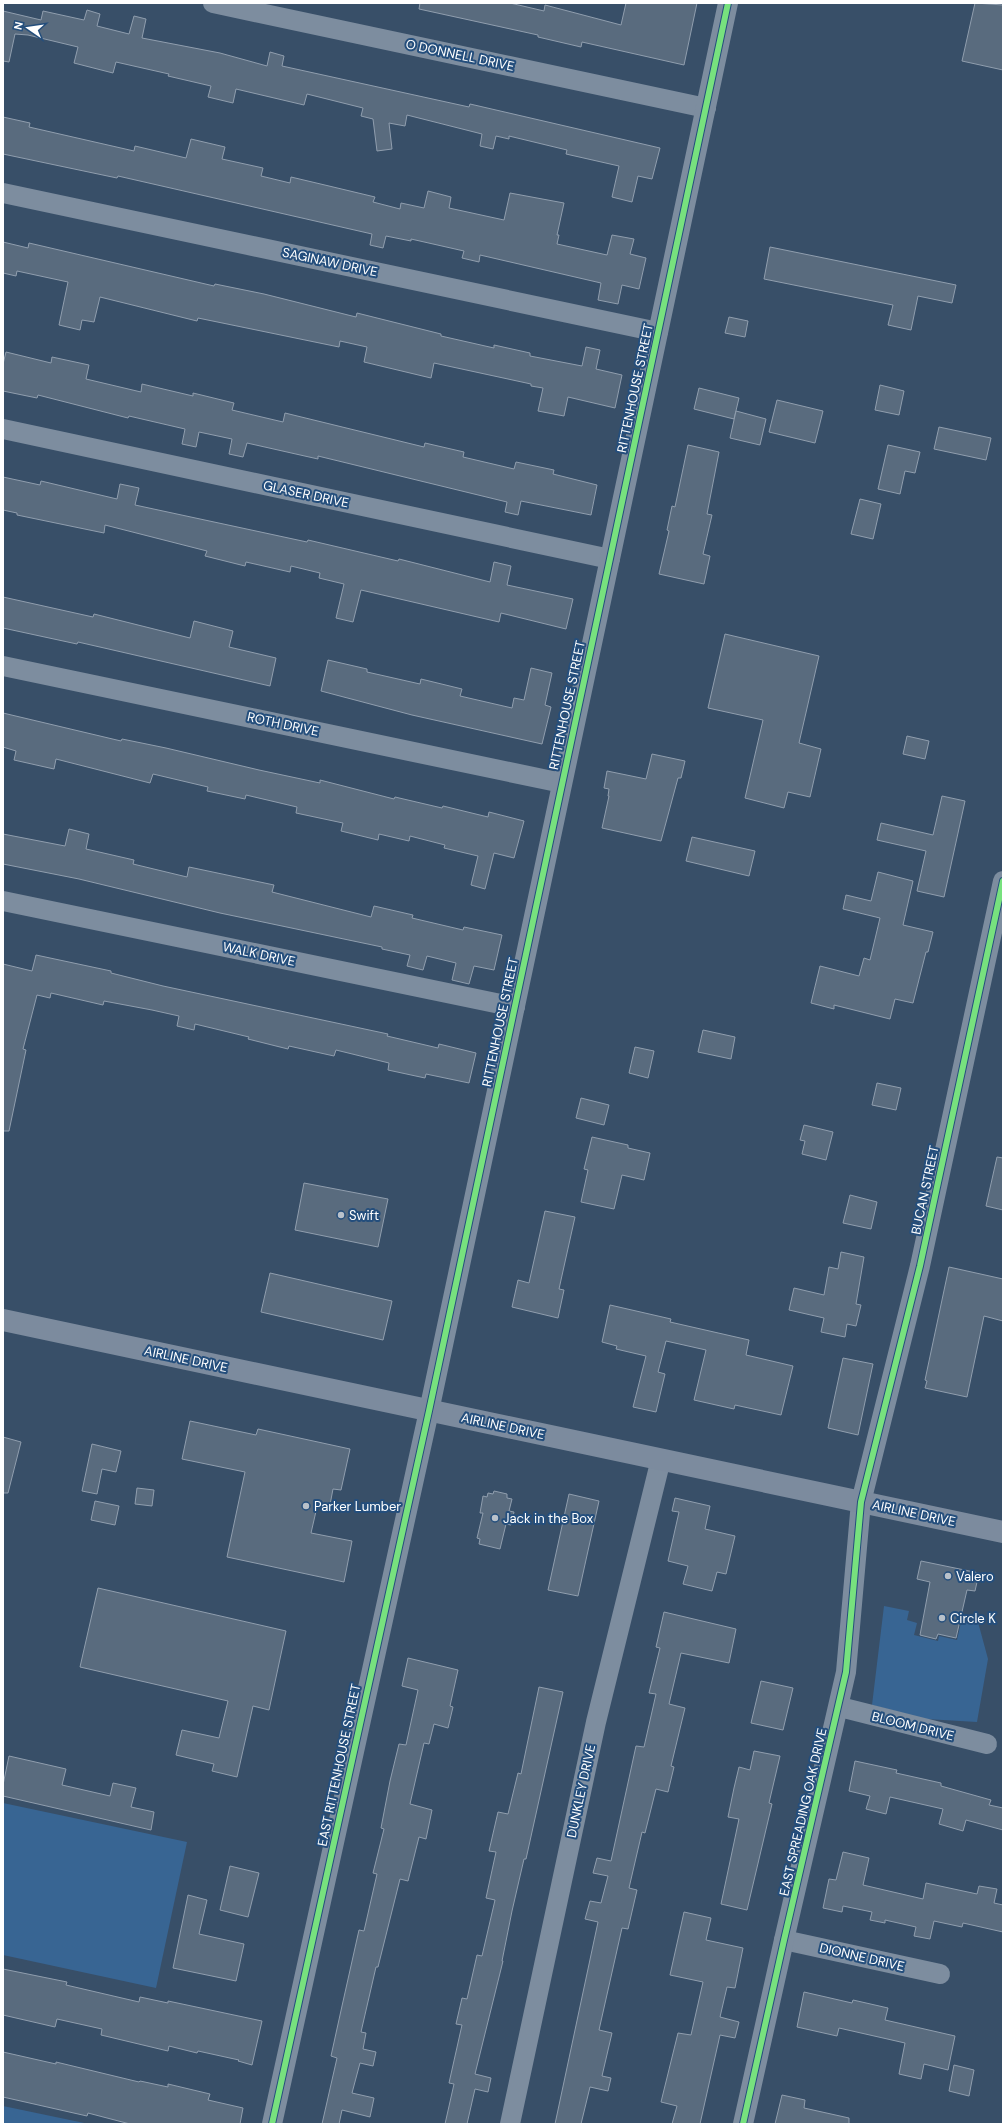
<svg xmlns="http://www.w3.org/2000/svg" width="1006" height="2127" viewBox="0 0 1006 2127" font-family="'DM Sans',sans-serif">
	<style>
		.green { fill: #386593 }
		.building { fill: #596b7e; stroke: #909eae }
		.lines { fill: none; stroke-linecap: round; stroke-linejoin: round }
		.minor { stroke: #7d8d9f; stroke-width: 20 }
		.major { stroke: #7c8b9e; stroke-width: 22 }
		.cycleway-casing { stroke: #244e7c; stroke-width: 8 }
		.cycleway { stroke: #77e17e; stroke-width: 6 }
		.poi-dot { fill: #b9c1ca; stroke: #244e7c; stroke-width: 1.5 }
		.labels { text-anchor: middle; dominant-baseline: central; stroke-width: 4; stroke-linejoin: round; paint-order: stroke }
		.street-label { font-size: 13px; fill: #fff; stroke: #244e7c }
		.poi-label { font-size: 13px; fill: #fff; stroke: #244e7c; text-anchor: start }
	</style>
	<rect width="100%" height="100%" fill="#384f68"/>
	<!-- green -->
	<g class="green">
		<path d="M884,1606l25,5 -2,9 10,3 -3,12 24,6 1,-5 18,4 5,-22 16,4 10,37 -11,63 -51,-3 -54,-14z"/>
		<path d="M3,1803l184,39 -31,146 -153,-33z"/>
		<path d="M3,2106l86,18h-86z"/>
	</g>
	<!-- building -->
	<g class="building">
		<path d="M420,3h90l34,8 1,-6 76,20 5,-22h71l-13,62 -102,-23 -1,5 -43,-10v-2l-119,-26z"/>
		<path d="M975,3l28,2v65l-41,-9z"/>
		<path d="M87,10l13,4 -3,12 32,8 5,-18 12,3 -4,19 78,15 47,13 3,-14 14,4 -2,10 187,41 1,-3 190,44 -8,31 -14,-3 -6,26 -20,-5 7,-31 -53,-12 1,-4 -58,-14v3l-13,-3 -3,13 -13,-3 2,-12 -75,-19 -2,11 -16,-3 3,26 -15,2 -4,-32 -12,-3 2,-8 -56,-14 -3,11 -68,-16 -3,14 -25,-6 3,-11 -43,-10 1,-2 -53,-12 -3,11 -39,-10 4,-16 -50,-12 -13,-1 -6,28 -6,-1v-50l38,9 2,-9 41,9z"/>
		<path d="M3,117l27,6 -1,4 105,24 1,-5 51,12 5,-19 34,8 -3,12 41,9 -2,8 29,7 1,-6 38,9 46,11 -2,5 27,7 1,-6 23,5 4,-17 23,6 -2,11 55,12 6,-27 54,10 -7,32h2l-2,9 50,11 5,-20 22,4 -4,15 16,4 -7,31 -17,-4 -4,19 -20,-4 3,-17 -121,-28 -1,7 -17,-4 2,-7 -53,-12v2l-25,-5 -3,12 -13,-3 2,-11 -254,-58 -1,2 -114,-24z"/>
		<path d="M3,242l25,6 1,-5 185,43 1,-2 49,10 92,23 1,-4 84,21v2l53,12v-3l36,8v3l52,10 4,-19 14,3 -4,19 26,6 -7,33 -47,-11 -4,19 -26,-5 5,-23 -12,-2v-2l-97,-21 -3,15 -67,-16 3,-15 -27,-6 -1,6 -141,-29 -1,3 -97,-24 -6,25 -12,-2 -2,10 -21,-5 9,-43 -51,-11 -1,5 -13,-3z"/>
		<path d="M770,247l186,38 -4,18 -34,-7 -7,34 -23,-5 5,-20 -129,-26z"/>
		<path d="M729,317l19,4 -3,16 -20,-4z"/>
		<path d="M6,352l45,11 1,-6 37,8 -3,14 55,13 1,-8 51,12v-3l41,10 -2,7 51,12 2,-9 139,34 1,-4 39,9 -1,5 51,12 2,-7 38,8 -1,4 44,11 -6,30 -70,-14 -3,14 -13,-3 2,-10 -189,-46v3l-71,-16 -4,14 -14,-3 3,-15 -33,-7 -3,15 -14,-3 3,-15 -56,-13 -1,2 -90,-23 -1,3 -34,-7v-27z"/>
		<path d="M880,385l24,6 -5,24 -24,-5z"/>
		<path d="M699,388l40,10 -5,21 -40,-10z"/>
		<path d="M777,400l46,11 -8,32 -46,-11z"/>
		<path d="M736,411l30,8 -6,26 -30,-7z"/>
		<path d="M939,427l52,11 -5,22 -52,-11z"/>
		<path d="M688,445l31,7 -12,62 5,1 -9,39 7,2 -6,28 -45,-10 10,-43 -2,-1 5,-24 3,1z"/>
		<path d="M888,445l32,7 -5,21 -10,-2 -5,23 -22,-5z"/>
		<path d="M3,477l37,8 1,-4 76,18 3,-15 19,4 -4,17 172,37 1,-2 90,21 1,-2 91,23 4,-20 17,4 -4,19 66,14 -7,30 -65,-16 -2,9 -138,-32 -8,32 -17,-4 8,-34 -25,-6 1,-5 -29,-7 -1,6 -44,-10 -1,4 -40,-10 2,-5 -102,-26 -1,8 -87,-18v-2l-14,-3z"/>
		<path d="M860,499l21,5 -8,35 -22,-5z"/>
		<path d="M3,597l90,20 1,-3 96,24 4,-17 39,10 -4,16 47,11 -6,28 -192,-44 -1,2 -74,-16z"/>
		<path d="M725,634l94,22 -20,87 22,6 -11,48 -22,-5 -4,16 -39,-10 18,-78 -55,-12z"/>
		<path d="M328,660l39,9v3l53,12 1,-5 41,10 -2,7 52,12 2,-10 10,2 7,-32 21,5 -7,32 6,2 -9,37 -130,-29 -91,-24z"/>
		<path d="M3,713l118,28 1,-2 44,9 93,22 61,13v-3l74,19 1,-2 47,11 1,-2 45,11 1,-5 35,9 -10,37 -20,-5 -9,36 -14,-4 7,-29 -34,-8 1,-3 -35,-9 -1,5 -30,-7 -1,6 -37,-9 2,-8 -47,-10 1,-6 -51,-12 -1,4 -38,-8 1,-4 -55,-13 -3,9 -94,-24 -2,10 -40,-9 2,-9 -13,-4z"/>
		<path d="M907,736l22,5 -4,18 -22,-5z"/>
		<path d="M652,754l33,7 -4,17h-3l-17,63 -59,-13 7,-32h-1l1,-7 -5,-1 3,-17 39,8z"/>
		<path d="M942,796l23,5 -21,96 -27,-6 9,-40 -49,-11 4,-17 52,12z"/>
		<path d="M69,829l20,5 -3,15 48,11 -1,4 54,13 2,-10 85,18 -2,7 99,25 3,-11 39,9 -1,3 51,12 1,-3 38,8 -8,35 -20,-4 -5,18 -17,-4 4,-17 -29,-7 -4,14 -16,-4 3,-11 -28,-6v-2l-162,-34 -141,-34 -76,-15v-30l62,12z"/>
		<path d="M692,837l63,14 -6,25 -63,-15z"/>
		<path d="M878,872l35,9 -10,44 30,7 -5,20h-2l-13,51 -18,-4 -5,20 -56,-14v4l-23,-6 9,-37 39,10 5,-18 6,2 10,-42 -37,-9 3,-14 25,6z"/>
		<path d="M36,955l75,16v2l52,13 225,48 -1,2 51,12 1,-4 37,9 -7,30 -43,-9 -1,4 -37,-8 1,-7 -53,-13 -2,6 -45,-10 -1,3 -40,-10 1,-2 -54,-13 -1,6 -17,-4 2,-10 -27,-6 -48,-9 -1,4 -52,-12 -1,5 -13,-3 -14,54 3,1 -17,81h-6v-167l29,7z"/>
		<path d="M703,1030l32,7 -4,22 -33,-7z"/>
		<path d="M635,1047l19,4 -6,27 -19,-5z"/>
		<path d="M877,1083l24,5 -5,22 -24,-5z"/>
		<path d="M581,1098l28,7 -5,20 -28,-7z"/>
		<path d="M804,1125l29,7 -7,28 -24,-6 3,-13 -5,-1z"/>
		<path d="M592,1137l36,8v3l22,5 -6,27 -22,-5 -8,34 -33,-7 7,-32 -4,-1z"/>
		<path d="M997,1157l6,1v52l-17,-4z"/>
		<path d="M304,1183l84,16 -10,48 -83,-17z"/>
		<path d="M850,1195l27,7 -6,27 -28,-6z"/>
		<path d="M545,1211l30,6 -16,72 5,1 -6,28 -46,-11 6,-27 11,3z"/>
		<path d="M841,1252l23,5 -8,47 5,1 -5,21 -9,-2 -2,13 -24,-5 3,-14 -35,-8 5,-22 30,7 5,-28 9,2z"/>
		<path d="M949,1267l54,12v42l-19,-5 -17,81 -42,-9 2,-7 -2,-1z"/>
		<path d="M270,1273l122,28 -9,39 -122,-28z"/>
		<path d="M610,1305l61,14 -1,3 79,18 -3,15 47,11 -12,49 -46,-10 -1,4 -40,-9 12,-50 -40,-9 -8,31 7,2 -9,38 -23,-5 13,-51 -30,-7 1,-3 -15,-4z"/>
		<path d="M843,1358l30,6 -15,71 -30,-7z"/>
		<path d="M190,1421l66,14 2,-6 92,20 -9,41 -8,-1 -4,21 -12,-3 -6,26 41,8 -8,41 -117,-25 18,-85 -63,-13z"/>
		<path d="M3,1437l18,5 -13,51h-5z"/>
		<path d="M92,1444l29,7 -5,21 -14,-3 -5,25 -15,-3z"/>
		<path d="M137,1488l17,2 -2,16 -17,-2z"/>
		<path d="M494,1491l13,3v4l5,1 -3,12 5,1 -3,13 -5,-1 -6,25 -21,-5 1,-5 -3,-1 6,-25h-3l3,-17 4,1 1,-4 5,1z"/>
		<path d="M569,1494l30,7 -21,95 -30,-6z"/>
		<path d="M675,1498l35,8 -5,23 30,7 -9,38 -9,-2 -5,19 -29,-7 5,-18 -20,-5 11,-49 -7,-1z"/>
		<path d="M95,1501l24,5 -4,19 -24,-5z"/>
		<path d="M921,1561l58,12 -4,18 -8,-1 -11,48 -18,-4 -2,5 -16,-4 10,-53 -13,-3z"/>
		<path d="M98,1588l188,43 -17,79 -16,-4 -16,71 -25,-6 2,-7 -38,-9 6,-25 37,8 9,-37 -148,-34z"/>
		<path d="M664,1612l72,17 -7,34 -48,-10 -12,51 16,4 -14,58 3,1 -6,25 -12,-3 -11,44 -3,-1 -13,56 8,2 -9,39 -6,-1 -23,102 13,3 -10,43 9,2 -3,13 -18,-4 -9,37h-26l43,-202 -13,-3 5,-18 11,2 7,-27 -15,-3 4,-15 14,3 25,-115 8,1 12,-53 -7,-1 11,-45 -4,-1z"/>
		<path d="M408,1658l50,12 -8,36 3,1 -5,21 -14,-4 -5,20 -5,-1 -14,61 22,6 -6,29 -7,-2 -11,44 -8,-2 -22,88h-2l-15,65 5,1 -3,16 13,3 -3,14 -13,-3 -8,30 22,5 -4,19 -28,-7 -3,14h-17l15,-66 -6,-2 11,-50 17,-76 5,1 13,-57 -4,-1 11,-44 -3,-1 9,-47 9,-37 7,1 12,-55 -16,-4z"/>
		<path d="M761,1681l32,7 -10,42 -32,-7z"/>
		<path d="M539,1687l24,5 -37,167h-2l-12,52 -10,50h1l-28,113 16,4 -3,14 -13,-3 -8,35h-22l9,-40 -5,-1 13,-58 -6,-1 6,-26 5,1 10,-44 5,1 13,-56 -9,-2 10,-46 -7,-1 9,-39 10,2 10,-41 3,1z"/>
		<path d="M754,1751l26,5 -11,47 3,1 -25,106 -26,-6 18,-85 -11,-2 6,-29 5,-21 11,3z"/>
		<path d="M9,1756l57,13 -4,16 48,11 3,-13 23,5 -5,19 23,5 -3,18 -148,-34v-11z"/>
		<path d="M855,1761l42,9 -1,3 45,10v3l50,14 -2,5 14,3v22l-37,-10 -3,11 -24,-7 4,-15 -53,-12 -4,17 -20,-5 4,-13 -21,-5z"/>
		<path d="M843,1852l26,6 -6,27 60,14 3,-16 51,11 2,-8 18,3 -3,14 9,2v27l-40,-9 -1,4 -28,-6 -4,18 -16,-3 2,-9 -31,-7v3l-15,-3 2,-8 -29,-6 -1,6 -19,-4 6,-29 7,1z"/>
		<path d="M230,1866l29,7 -11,44 -28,-7z"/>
		<path d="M188,1895l19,5 -8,34 45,10 -8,37 -63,-13z"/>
		<path d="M684,1912l27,6 -5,22 37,8 -8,40 -8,-1 -7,30 19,5 -4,16 -15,-3 -20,89h-28l5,-18 -16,-4 17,-69 13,2 12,-53 -33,-7z"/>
		<path d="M3,1969l64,13 -1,3 73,17 1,-5 28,6v-2l94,20 -10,44 -14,-4 1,-1 -41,-9 -1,2 -28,-7 -1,5 -67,-16 1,-6 -45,-10 -2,8 -52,-12z"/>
		<path d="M804,1992l48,11 1,-3 35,8 -3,12 70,16 -7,34 -24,-6 -3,15 -22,-5 6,-31 -66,-15 -2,8 -40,-9z"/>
		<path d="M3,2052l53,12v-2l83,20 1,-1 28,6v-3l42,10 -2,6 35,8 -3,16h-110l-42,-11 -1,3 -84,-19z"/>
		<path d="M954,2065l20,5 -5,26 -20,-5z"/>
		<path d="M782,2095l23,5 -1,8 45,10v6h-74z"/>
	</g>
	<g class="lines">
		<!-- minor -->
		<g class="minor">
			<path d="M213,3l493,105"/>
			<path d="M3,193l655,139"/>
			<path d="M3,429l607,130"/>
			<path d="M3,666l559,117"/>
			<path d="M3,901l512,106"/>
			<path d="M840,1707l147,37"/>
			<path d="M784,1940l156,34"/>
			<path d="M272,2124l157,-713 299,-1408"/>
			<path d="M510,2124l86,-402 65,-263"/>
			<path d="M743,2124l41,-184 62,-268 15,-170 59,-236 83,-385"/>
		</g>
		<!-- major -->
		<path class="major" d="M3,1320l1000,212"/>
		<defs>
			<g id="cycleway">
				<path d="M272,2124l157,-713 299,-1408"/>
				<path d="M743,2124l41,-184 62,-268 15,-170 59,-236 83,-385"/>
			</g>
		</defs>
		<!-- cycleway casing -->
		<use href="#cycleway" class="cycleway-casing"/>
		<!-- cycleway -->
		<use href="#cycleway" class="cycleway"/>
	</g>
	<!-- markers -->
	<g class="poi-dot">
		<circle cx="341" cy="1215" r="4"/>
		<circle cx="306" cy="1506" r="4"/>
		<circle cx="495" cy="1518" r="4"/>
		<circle cx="948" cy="1576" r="4"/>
		<circle cx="942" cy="1618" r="4"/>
	</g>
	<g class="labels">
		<!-- street labels -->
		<g class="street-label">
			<text transform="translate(460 55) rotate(12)">O DONNELL DRIVE</text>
			<text transform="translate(330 262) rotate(12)">SAGINAW DRIVE</text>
			<text transform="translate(635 388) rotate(-78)">RITTENHOUSE STREET</text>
			<text transform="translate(306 494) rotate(12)">GLASER DRIVE</text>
			<text transform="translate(567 705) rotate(-78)">RITTENHOUSE STREET</text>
			<text transform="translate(283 724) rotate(12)">ROTH DRIVE</text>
			<text transform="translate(259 954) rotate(12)">WALK DRIVE</text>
			<text transform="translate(500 1022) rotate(-78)">RITTENHOUSE STREET</text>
			<text transform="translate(925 1190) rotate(-78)">BUCAN STREET</text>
			<text transform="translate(186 1359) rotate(12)">AIRLINE DRIVE</text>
			<text transform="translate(503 1426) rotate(12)">AIRLINE DRIVE</text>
			<text transform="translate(914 1513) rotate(12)">AIRLINE DRIVE</text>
			<text transform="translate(913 1726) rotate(14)">BLOOM DRIVE</text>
			<text transform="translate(339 1765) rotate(-78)">EAST RITTENHOUSE STREET</text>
			<text transform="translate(581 1791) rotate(-78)">DUNKLEY DRIVE</text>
			<text transform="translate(803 1812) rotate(-77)">EAST SPREADING OAK DRIVE</text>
			<text transform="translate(862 1957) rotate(13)">DIONNE DRIVE</text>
		</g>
		<!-- poi labels -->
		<g class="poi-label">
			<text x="349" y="1215">Swift</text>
			<text x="314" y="1506">Parker Lumber</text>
			<text x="503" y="1518">Jack in the Box</text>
			<text x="956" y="1576">Valero</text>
			<text x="950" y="1618">Circle K</text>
		</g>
	</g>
	<!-- border -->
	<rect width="1006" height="2127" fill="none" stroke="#ffffff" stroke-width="8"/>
	<!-- north arrow -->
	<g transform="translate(28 28) rotate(283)" stroke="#244e7c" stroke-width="3" paint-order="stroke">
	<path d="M0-3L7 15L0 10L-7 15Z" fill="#ffffff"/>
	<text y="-6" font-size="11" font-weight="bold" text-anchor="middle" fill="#ffffff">N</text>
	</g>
</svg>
